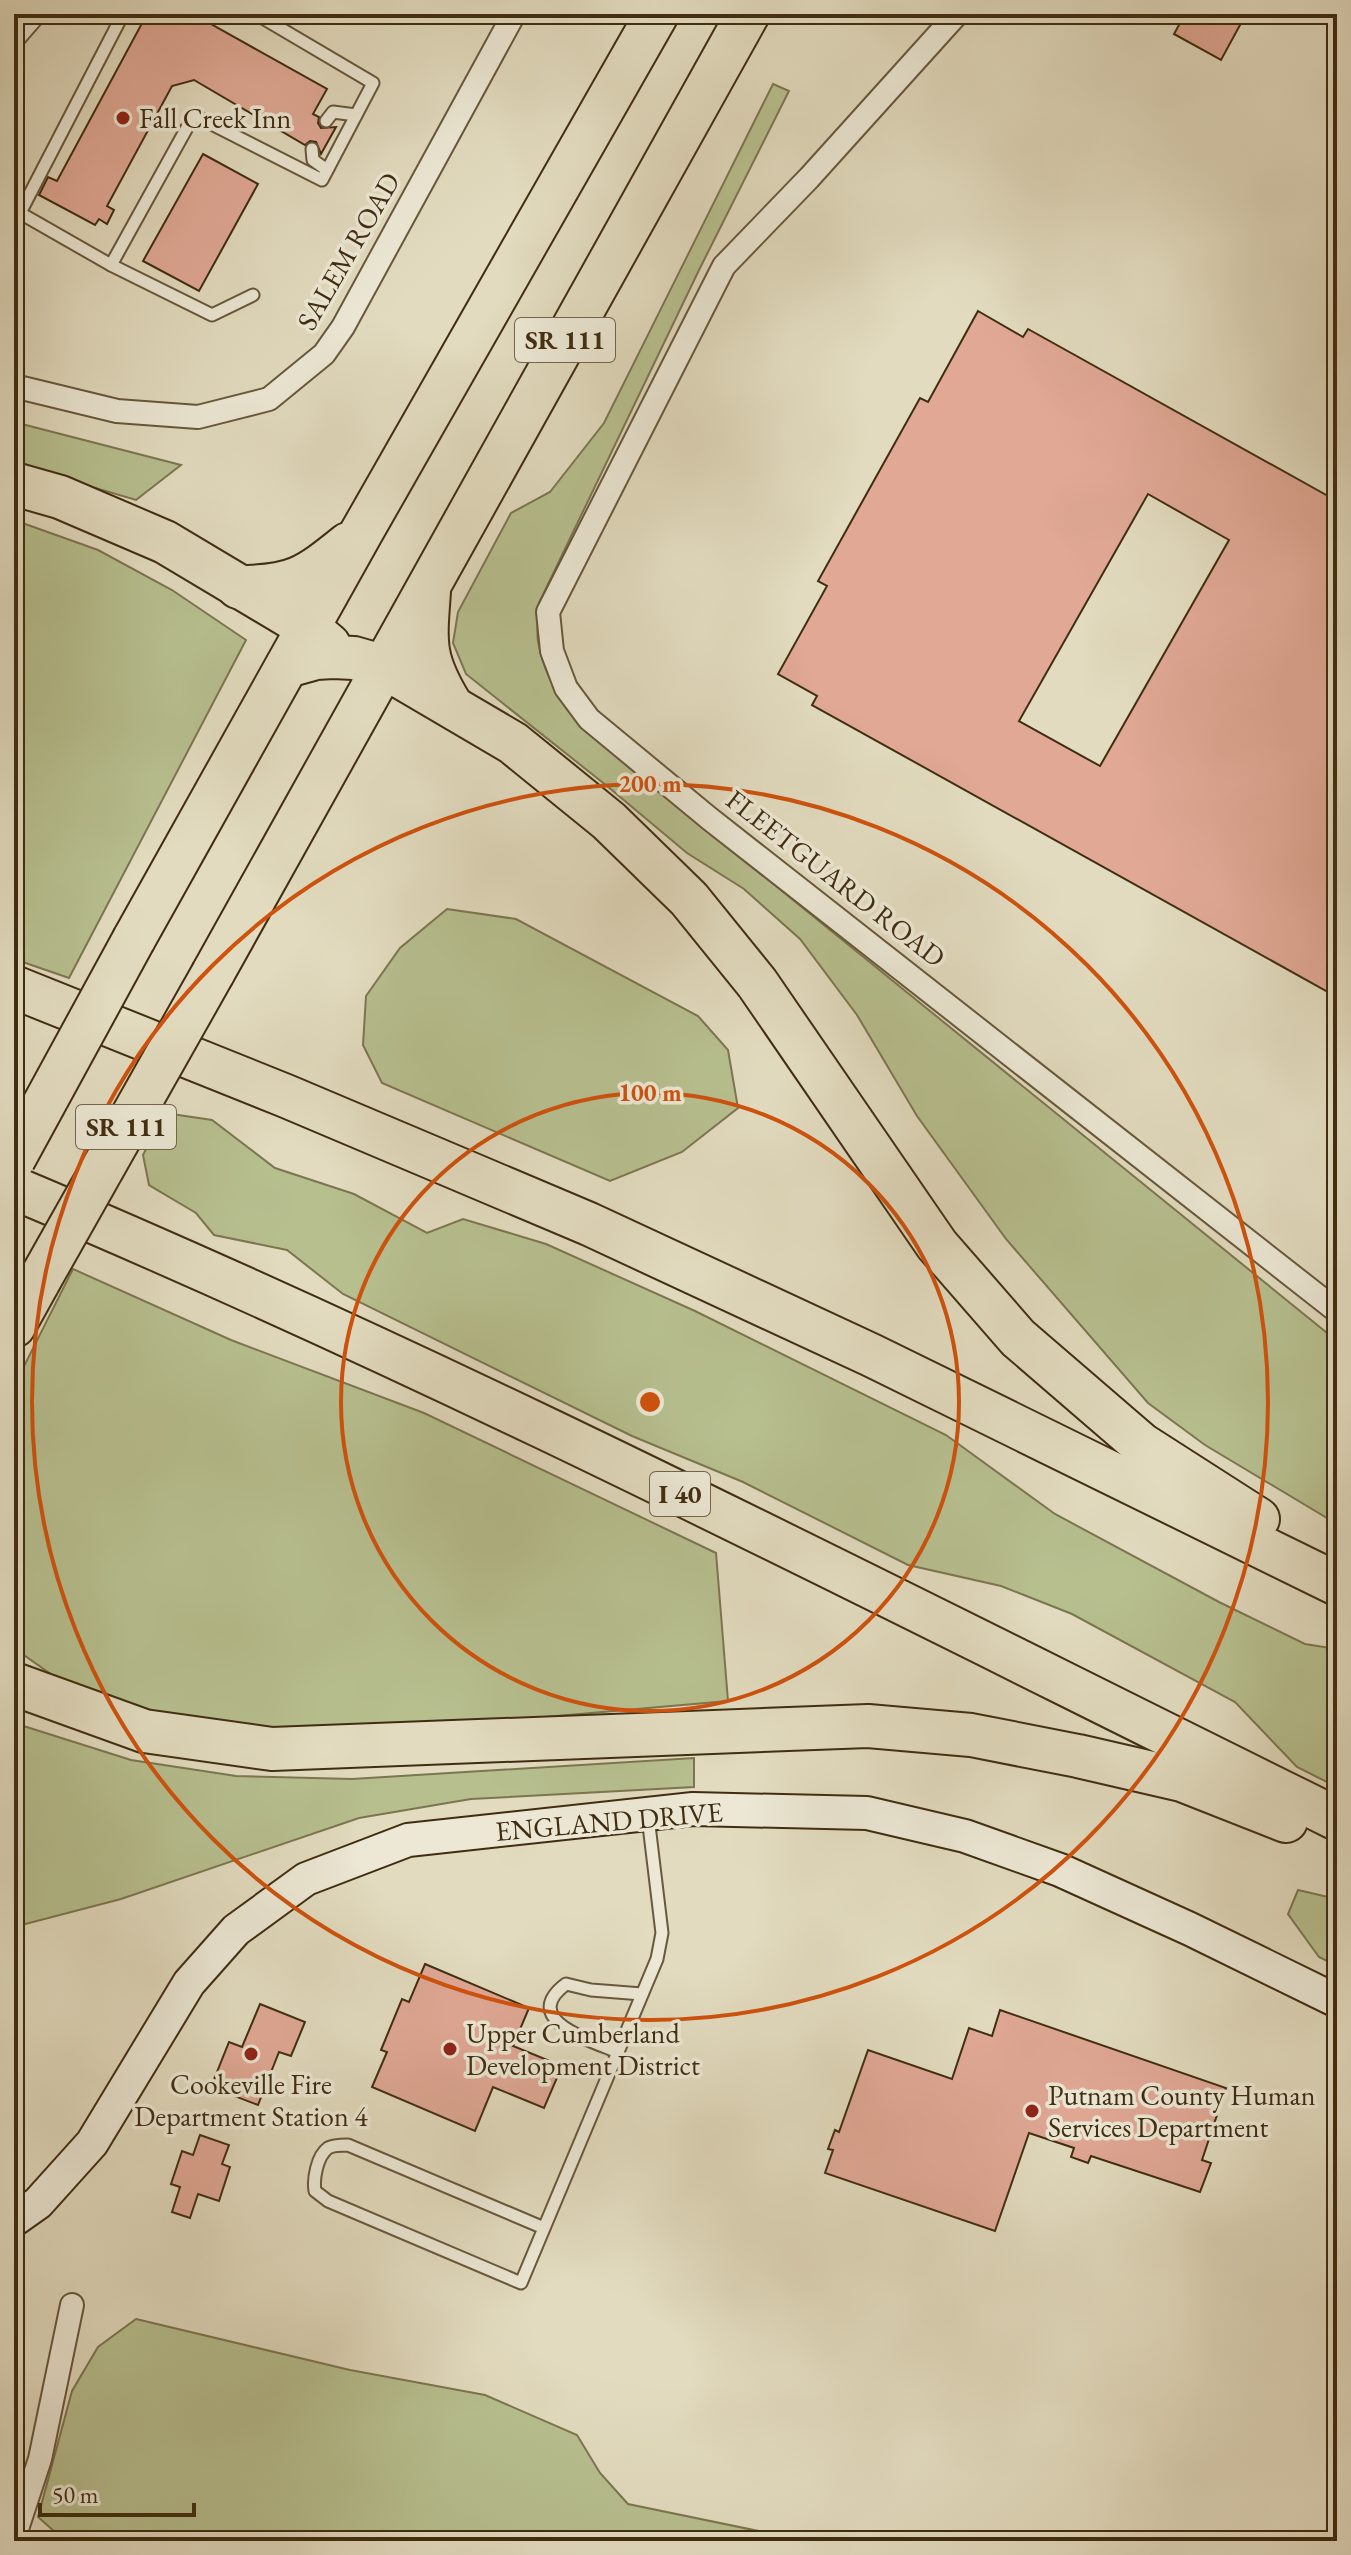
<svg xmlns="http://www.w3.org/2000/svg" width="1351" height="2555" viewBox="0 0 1351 2555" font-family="'EB Garamond',serif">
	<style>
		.green { fill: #b7bf8f; stroke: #7c7650; stroke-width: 2 }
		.building { fill: #e0a895; stroke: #402d11; stroke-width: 2; fill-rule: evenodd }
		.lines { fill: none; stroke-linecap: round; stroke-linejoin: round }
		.lane-casing { stroke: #68583c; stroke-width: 15 }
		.street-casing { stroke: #68583c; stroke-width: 26 }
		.secondary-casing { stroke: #402d11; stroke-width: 36 }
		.highway-casing { stroke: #402d11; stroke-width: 46 }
		.lane { stroke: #ece8d5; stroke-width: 11 }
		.street { stroke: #ece8d5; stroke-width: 22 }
		.secondary { stroke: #ece8d5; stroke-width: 32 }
		.highway { stroke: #e2dbbf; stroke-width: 42 }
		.highway-bridge-casing { stroke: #402d11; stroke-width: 46; stroke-linecap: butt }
		.highway-bridge { stroke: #e2dbbf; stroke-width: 42 }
		.ring { fill: none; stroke: #cf520d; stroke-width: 4 }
		.poi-dot { fill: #8f2418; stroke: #ece8d5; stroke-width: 3 }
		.labels { text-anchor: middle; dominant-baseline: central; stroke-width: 7; stroke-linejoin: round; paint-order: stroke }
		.shield { fill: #ece8d5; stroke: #74654c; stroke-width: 2 }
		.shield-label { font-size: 26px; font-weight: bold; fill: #402d11 }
		.poi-label { font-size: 28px; fill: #402d11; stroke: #ece8d5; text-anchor: start }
		.street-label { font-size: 28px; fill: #402d11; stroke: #ece8d5 }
		.centre { fill: #cf520d; stroke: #ece8d5; stroke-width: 4 }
		.ring-label { font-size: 24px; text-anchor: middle; font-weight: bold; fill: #cf520d; stroke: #ece8d5; stroke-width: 7; stroke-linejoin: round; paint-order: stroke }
	</style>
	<rect width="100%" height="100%" fill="#e2dbbf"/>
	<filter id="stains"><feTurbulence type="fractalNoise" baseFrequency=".0025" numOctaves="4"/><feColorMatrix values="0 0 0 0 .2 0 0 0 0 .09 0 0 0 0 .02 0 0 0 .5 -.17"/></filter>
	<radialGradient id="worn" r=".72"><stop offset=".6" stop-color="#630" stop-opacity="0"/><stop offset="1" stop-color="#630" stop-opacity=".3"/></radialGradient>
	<!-- green -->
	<g class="green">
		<path d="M773,84l16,7 -89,177 -161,335c0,12 -3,26 -1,38 10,58 49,90 91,126l708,574v183l-132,-79 -57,-42 -142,-164 -89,-123 -60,-101 -57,-76 -56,-50 -57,-36 -80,-67 -141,-112 -13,-31 5,-31 53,-99 39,-21 54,-69z"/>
		<path d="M14,422l167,43 -45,35 -122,-36z"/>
		<path d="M14,520l84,30 74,40 74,50 -177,338 -55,-19z"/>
		<path d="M447,909l69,10 182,97 30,34 10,58 -56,44 -72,29 -228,-98 -19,-38 3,-49 34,-48z"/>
		<path d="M165,1113l47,7 63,48 79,26 73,39 36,-14 83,25 149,67 251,124 109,79 164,88 86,42 32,5v138l-40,-20 -62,-65 -163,-88 -71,-28 -93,-21 -165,-83 -111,-46 -289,-142 -56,-44 -73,-15 -18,-22 -47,-28 -6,-30z"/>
		<path d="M73,1269l158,71 193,73 292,140 12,148 -252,22 -234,5 -103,-17 -84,-34 -41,-29v-262z"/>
		<path d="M14,1723l117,37 105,16 116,3 342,-21v29l-223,12 -112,19 -238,81 -107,28z"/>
		<path d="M1298,1890l39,9v67l-18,-9 -31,-43z"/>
		<path d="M136,2319l214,51 135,25 92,40 23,38 28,31 179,37h-742l-27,-24 34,-126 26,-44z"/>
	</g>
	<!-- building -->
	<g class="building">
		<path d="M147,14h46l134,75 -14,25 6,3 -1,6 3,5 15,-1 -15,27 -5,-12 -6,-1 -5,4 -111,-65 -22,6 -65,120 7,4 -7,14 -8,-5 -4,6 -56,-30 9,-18 9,4z"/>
		<path d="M1185,14h61l-25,46 -47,-26z"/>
		<path d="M203,154l55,30 -59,107 -56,-30z"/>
		<path d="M978,311l45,26 5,-8 309,172v496l-525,-292 5,-9 -39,-22 49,-88 -9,-5 102,-183 8,4zM1148,494l81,46 -129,226 -81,-45z"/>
		<path d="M425,1964l104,44 -16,38 49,20 -18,42 -51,-21 -18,44 -103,-44 15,-35 -6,-2 21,-51 7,3z"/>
		<path d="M260,2004l45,18 -14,34 -12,-4 -21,53 -47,-18 18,-45 13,5z"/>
		<path d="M1000,2010l226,78 -24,72 9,3 -11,29 -109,-36 -3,7 -17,-6 3,-9 -45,-15 -34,98 -170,-58 8,-23 -5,-1 7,-19 4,2 29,-82 84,29 17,-51 23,8z"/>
		<path d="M200,2135l29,10 -7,19 8,3 -11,34 -21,-7 -8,24 -18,-6 8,-25 -9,-3 11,-33 11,4z"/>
	</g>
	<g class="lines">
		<defs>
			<g id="lane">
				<path d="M123,14l-103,199 91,52 83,-150 128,65 51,-97 -117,-69"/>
				<path d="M326,121l7,-9 23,3"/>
				<path d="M312,149l1,11 14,10"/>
				<path d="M111,265l101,50 41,-20"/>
				<path d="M618,2052c-26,-11 -100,-32 -52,-68l25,6 51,4"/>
				<path d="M544,2228l-196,-83c-6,0 -15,0 -20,3 -11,8 -15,31 -13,43l13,10 193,82 136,-324 5,-26 -14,-116"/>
			</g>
			<g id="street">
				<path d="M957,14l-148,164 -85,88 -176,346 4,39 14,37 23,31 121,100 627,492"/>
				<path d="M14,37l20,-23"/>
				<path d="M14,386l103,25 81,6 71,-18 55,-45 19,-27 171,-313"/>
				<path d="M14,2538l26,-79 32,-154"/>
			</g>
			<path id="secondary" d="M14,2220l24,-17 54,-60 97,-160 47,-53 70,-51 102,-39 285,-31 174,4 98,23 95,34 130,59 147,72"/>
			<g id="highway">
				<path d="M14,484l46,13 105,45 144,86 20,17"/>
				<path d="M238,587c55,0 68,-9 110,-43"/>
				<path d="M429,592c-4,52 -6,67 22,113"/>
				<path d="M287,666l29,-8 17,-1 21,1 28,8 131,77 96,78 80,78 68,84 180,262 81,93 123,106 117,75"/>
				<path d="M134,939l227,-406 296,-519"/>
				<path d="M213,973l535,-959"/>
				<path d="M14,987l272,109 303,128 282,131 466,229"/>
				<path d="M14,1188c450,189 885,415 1323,631"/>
				<path d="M14,1326l25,-45"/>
				<path d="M14,1684l130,47 128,18 596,-23 103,9 107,21 104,24 104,41"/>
			</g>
		</defs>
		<!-- lane casing -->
		<use href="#lane" class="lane-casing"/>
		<!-- street casing -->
		<use href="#street" class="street-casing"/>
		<!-- secondary casing -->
		<use href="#secondary" class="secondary-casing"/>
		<!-- highway casing -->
		<use href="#highway" class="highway-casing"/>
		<!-- lane -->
		<use href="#lane" class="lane"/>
		<!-- street -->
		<use href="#street" class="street"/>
		<!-- secondary -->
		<use href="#secondary" class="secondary"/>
		<!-- highway -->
		<use href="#highway" class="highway"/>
		<defs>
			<g id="highway-bridge">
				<path d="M14,1159l120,-220"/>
				<path d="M39,1281l174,-308"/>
			</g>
		</defs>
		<!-- highway-bridge casing -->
		<use href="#highway-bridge" class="highway-bridge-casing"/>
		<!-- highway-bridge -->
		<use href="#highway-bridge" class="highway-bridge"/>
	</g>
	<!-- distance rings -->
	<g class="ring">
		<circle cx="650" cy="1402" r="309"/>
		<circle cx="650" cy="1402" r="618"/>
	</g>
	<!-- markers -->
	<g class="poi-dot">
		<circle cx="123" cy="118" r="8"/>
		<circle cx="450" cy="2049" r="8"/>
		<circle cx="251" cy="2054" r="8"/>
		<circle cx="1032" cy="2111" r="8"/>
	</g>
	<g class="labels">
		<!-- shield labels -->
		<g class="shield">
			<rect x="515" y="318" width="100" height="44" rx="6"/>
			<rect x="76" y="1105" width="100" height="44" rx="6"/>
			<rect x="650" y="1472" width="60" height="44" rx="6"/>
		</g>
		<g class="shield-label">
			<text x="565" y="340">SR 111</text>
			<text x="126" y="1127">SR 111</text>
			<text x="680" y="1494">I 40</text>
		</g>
		<!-- poi labels -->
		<g class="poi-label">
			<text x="139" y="118">Fall Creek Inn</text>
			<text x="466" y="2033">Upper Cumberland<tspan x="466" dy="32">Development District</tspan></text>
			<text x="251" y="2084" text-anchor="middle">Cookeville Fire<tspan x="251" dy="32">Department Station 4</tspan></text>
			<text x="1048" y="2095">Putnam County Human<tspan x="1048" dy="32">Services Department</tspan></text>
		</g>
		<!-- street labels -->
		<g class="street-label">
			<text transform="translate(348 251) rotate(-60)">SALEM ROAD</text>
			<text transform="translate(836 878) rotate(38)">FLEETGUARD ROAD</text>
			<text transform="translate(609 1821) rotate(-5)">ENGLAND DRIVE</text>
		</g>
	</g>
	<circle cx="650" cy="1402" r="12" class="centre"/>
	<g class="ring-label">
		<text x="650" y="792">200 m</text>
		<text x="650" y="1101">100 m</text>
	</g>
	<!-- margin -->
	<rect width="1351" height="2555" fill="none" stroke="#e2dbbf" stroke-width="48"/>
	<rect x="16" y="16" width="1319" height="2523" fill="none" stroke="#402d11" stroke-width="4"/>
	<rect x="24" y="24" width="1303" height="2507" fill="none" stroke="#402d11" stroke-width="2"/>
	<!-- scale -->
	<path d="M40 2503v12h154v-12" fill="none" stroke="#402d11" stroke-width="4"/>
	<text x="52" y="2503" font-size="24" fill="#402d11" stroke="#ece8d5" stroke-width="6" paint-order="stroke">50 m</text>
	<rect width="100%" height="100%" filter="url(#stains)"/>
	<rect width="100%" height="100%" fill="url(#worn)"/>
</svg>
